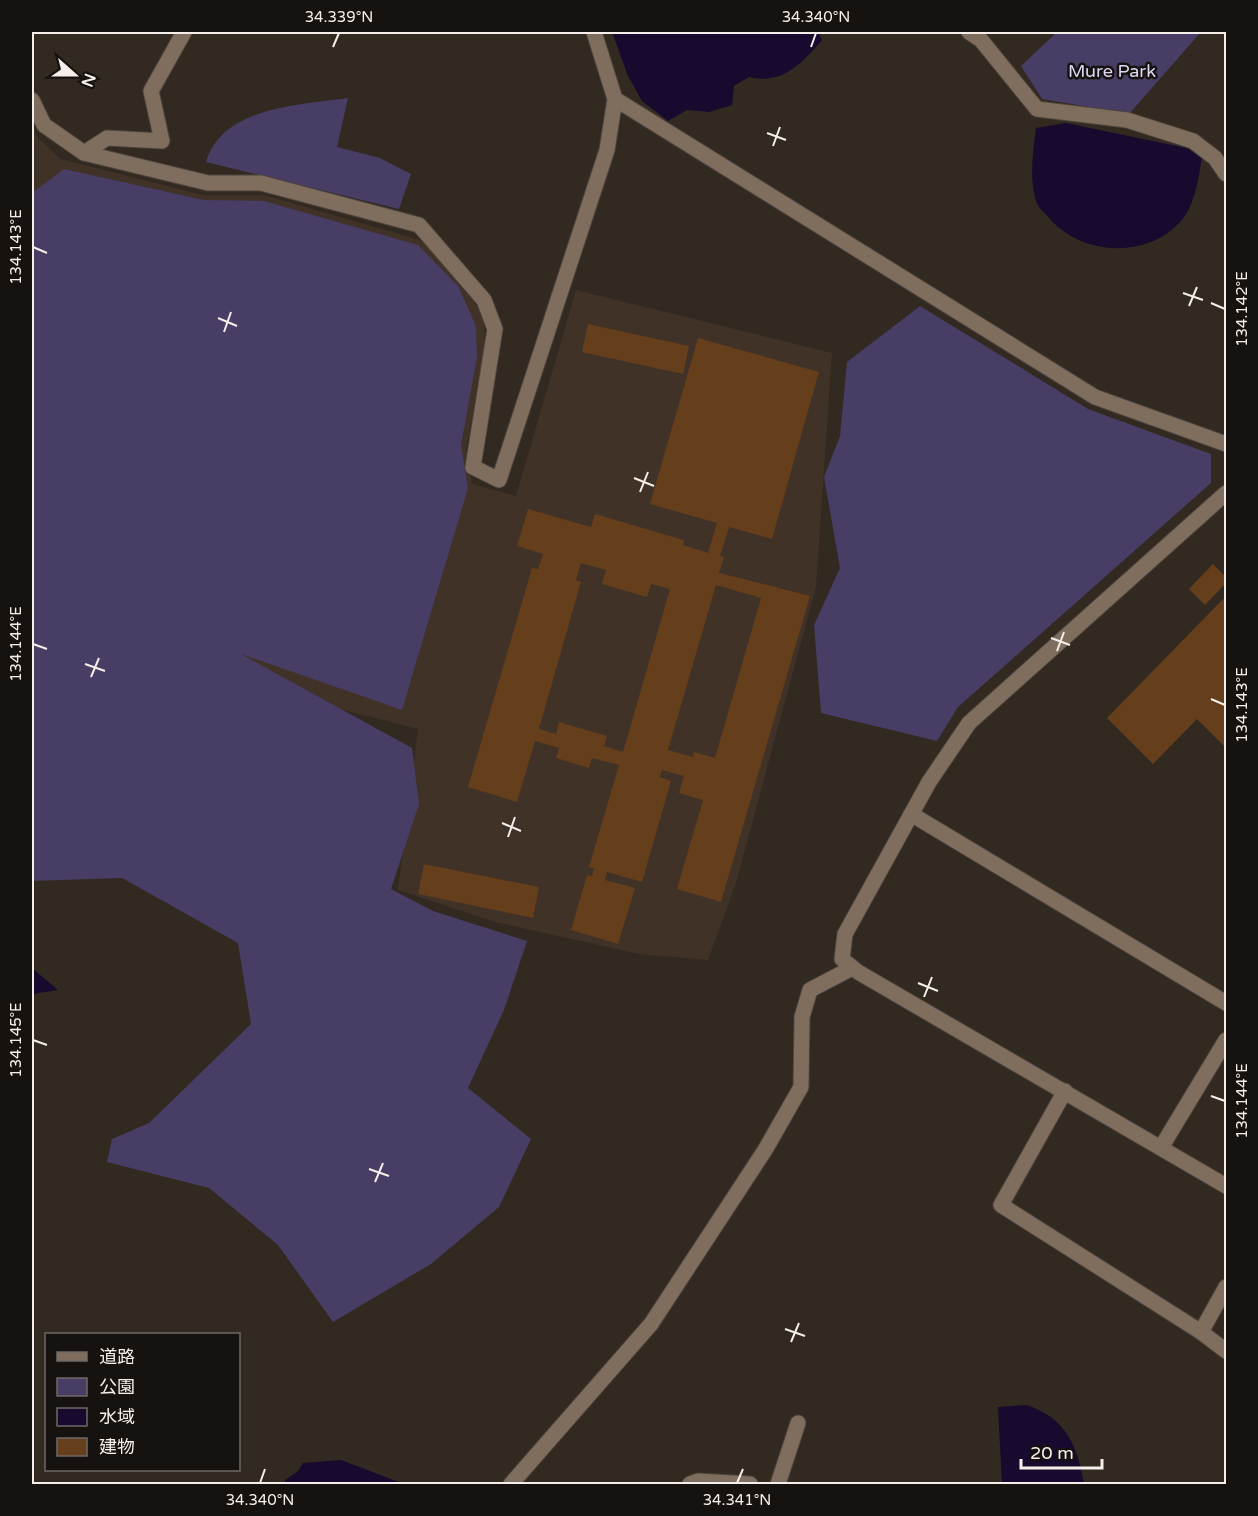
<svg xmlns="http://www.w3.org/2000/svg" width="1258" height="1516" viewBox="0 0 1258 1516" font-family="'Varela Round','Noto Sans JP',sans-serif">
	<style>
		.built { fill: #403227 }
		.green { fill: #483d64 }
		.water { fill: #18092f }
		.building { fill: #653e1c; fill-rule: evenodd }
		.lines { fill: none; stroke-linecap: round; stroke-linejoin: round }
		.minor-casing { stroke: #4d453d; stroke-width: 17 }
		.minor { stroke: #7f6d5e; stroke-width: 15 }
		.ticks { fill: none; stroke: #f5eeea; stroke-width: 2 }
		.labels { text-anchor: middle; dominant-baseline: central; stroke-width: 5; stroke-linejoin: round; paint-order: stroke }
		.park-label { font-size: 18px; fill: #ded6f4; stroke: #16120f }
		.neatline { fill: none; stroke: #f5eeea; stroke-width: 2 }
		.ticks-label { font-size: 15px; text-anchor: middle; fill: #f5eeea }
	</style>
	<rect width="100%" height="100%" fill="#322921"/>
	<!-- built -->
	<path class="built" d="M32,124l6,14 23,21 142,36h61l156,45 46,45 18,35 1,24 -19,106 6,34 44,12 60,-206 256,63 -16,234 -80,296 -28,77 -69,-6 -144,-32 -97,-32 20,-161 -386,-99z"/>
	<!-- green -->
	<g class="green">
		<path d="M1057,32h144l-72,82 -87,-15 -21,-33z"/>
		<path d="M348,98l-11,49 43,11 31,16 -12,35 -193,-47c16,-56 95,-57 142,-64z"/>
		<path d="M64,169l140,31 60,1 154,44 40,41 18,40 1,31 -16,88 7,43 -66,222 -161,-56 171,94 7,56 -28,85 42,22 94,30 -23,69 -36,78 63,51 -32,68 -68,57 -98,58 -55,-77 -69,-57 -102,-26 5,-23 37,-16 102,-99 -13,-81 -116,-65 -90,3v-688z"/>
		<path d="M920,306l168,103 123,45v29l-253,224 -21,34 -116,-28 -7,-88 26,-57 -16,-91 16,-41 7,-74z"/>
	</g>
	<!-- water -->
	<g class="water">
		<path d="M612,32h206l4,8c-20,23 -39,45 -73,37l-15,9 -2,19 -23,7 -22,-2 -19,11 -26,-20 -14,-25z"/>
		<path d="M1066,123l120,25 16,8c-3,20 -7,50 -21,65 -33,38 -99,35 -131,-2 -4,-5 -12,-11 -14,-18 -7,-25 -3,-48 0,-73z"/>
		<path d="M32,968l1,1 25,21 -26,4z"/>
		<path d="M1026,1405c40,13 51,40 58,79h-82l-4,-77z"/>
		<path d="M341,1460l63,24h-119v-4l13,-9 5,-8z"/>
	</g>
	<!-- building -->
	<g class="building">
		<path d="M588,324l101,22 -6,28 -101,-22z"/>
		<path d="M698,338l121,34 -47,167 -43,-12 -9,29 4,1 -5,16 91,23 -89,306 -44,-13 26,-89 -24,-7 5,-17 -22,-6 -2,7 11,4 -29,101 -35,-10 -2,8 30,8 -17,56 -47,-14 16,-55 5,1 2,-8 -5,-1 30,-102 -27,-7 -3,10 -33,-10 3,-10 -24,-7 -18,61 -49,-15 64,-219 6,1 5,-15 -26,-8 11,-37 63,18 4,-13 89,26 -1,5 25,8 9,-30 -67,-19zM581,563l25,7 -4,14 45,13 4,-13 19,5 -47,163 -19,-6 3,-10 -48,-14 -3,12 -17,-5 42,-147 -5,-2zM716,585l45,13 -46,160 -21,-6 -1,5 -25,-7z"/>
		<path d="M1213,564l13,13v6l-21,22 -16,-16z"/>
		<path d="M1226,596v152l-29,-29 -44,45 -46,-46z"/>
		<path d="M424,864l115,23 -6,31 -115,-24z"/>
	</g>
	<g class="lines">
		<defs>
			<g id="minor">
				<path d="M969,32l12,8 56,69 90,11 66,21 22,17 11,16"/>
				<path d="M615,99l480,298 131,47"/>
				<path d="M32,100l12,25 40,28 124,30h53l158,42 65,75 11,29 -22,138 26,13 108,-330 8,-51 -21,-67"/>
				<path d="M84,153l23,-15 55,3 -11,-50 33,-59"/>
				<path d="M1226,493l-257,230 -40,59 -84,152 -3,25 16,13 368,214"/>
				<path d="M911,814l315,189"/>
				<path d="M1065,1091l-64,114 200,127 25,19"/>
				<path d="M1162,1146l64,-106"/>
				<path d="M1201,1332l25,-45"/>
				<path d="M511,1484l140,-160 114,-174 36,-63 1,-70 8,-27 42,-22"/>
				<path d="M690,1484l8,-3 52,3"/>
				<path d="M778,1484l20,-61"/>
			</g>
		</defs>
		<!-- minor casing -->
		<use href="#minor" class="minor-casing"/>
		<!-- minor -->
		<use href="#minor" class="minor"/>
	</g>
	<!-- ticks -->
	<path class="ticks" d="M333,47l6,-14M811,47l5,-14M767,133l19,7M773,146l7,-19M33,247l14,6M1183,293l20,7M1211,303l14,6M1189,306l8,-19M218,318l19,8M224,332l7,-20M634,478l20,8M640,492l8,-20M1051,638l19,7M33,644l14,5M1057,651l7,-19M85,664l20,7M91,677l8,-19M1211,699l14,6M502,823l19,8M508,837l7,-20M918,983l20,8M924,997l8,-20M33,1040l14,5M1211,1096l14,5M369,1169l20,7M375,1182l8,-19M785,1329l20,7M791,1342l8,-19M260,1483l5,-14M737,1483l6,-14"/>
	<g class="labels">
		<!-- park labels -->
		<g class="park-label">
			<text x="1112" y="71">Mure Park</text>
		</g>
	</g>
	<!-- border -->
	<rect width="1258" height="1516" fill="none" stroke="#16120f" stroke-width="66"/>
	<!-- legend -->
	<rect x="45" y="1333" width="195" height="138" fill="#16120f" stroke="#6f6a67" stroke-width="1.5"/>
	<rect x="57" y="1352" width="30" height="9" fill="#7f6d5e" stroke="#6f6a67" stroke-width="1.5"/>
	<text x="99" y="1363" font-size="18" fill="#f5eeea">道路</text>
	<rect x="57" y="1378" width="30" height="18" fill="#483d64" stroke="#6f6a67" stroke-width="1.5"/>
	<text x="99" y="1393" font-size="18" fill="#f5eeea">公園</text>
	<rect x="57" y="1408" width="30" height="18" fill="#18092f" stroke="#6f6a67" stroke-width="1.5"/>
	<text x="99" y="1423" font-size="18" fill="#f5eeea">水域</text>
	<rect x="57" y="1438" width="30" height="18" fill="#653e1c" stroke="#6f6a67" stroke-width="1.5"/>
	<text x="99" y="1453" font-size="18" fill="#f5eeea">建物</text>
	<!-- north arrow -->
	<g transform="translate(75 75) rotate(111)" stroke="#16120f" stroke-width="4.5" paint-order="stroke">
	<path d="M0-4.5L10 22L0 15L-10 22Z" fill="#f5eeea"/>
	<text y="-9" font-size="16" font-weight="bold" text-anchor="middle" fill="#f5eeea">N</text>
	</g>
	<!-- scale -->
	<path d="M1021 1459v9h81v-9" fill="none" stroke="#f5eeea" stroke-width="3"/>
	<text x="1030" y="1459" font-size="18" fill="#f5eeea" stroke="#16120f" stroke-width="4.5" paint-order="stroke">20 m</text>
	<rect x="33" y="33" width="1192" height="1450" class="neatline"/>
	<g class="ticks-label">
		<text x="339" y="22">34.339°N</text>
		<text x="816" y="22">34.340°N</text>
		<text transform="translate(16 247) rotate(-90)" y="5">134.143°E</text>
		<text transform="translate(1242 309) rotate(-90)" y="5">134.142°E</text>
		<text transform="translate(16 644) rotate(-90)" y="5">134.144°E</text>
		<text transform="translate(1242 705) rotate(-90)" y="5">134.143°E</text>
		<text transform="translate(16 1040) rotate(-90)" y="5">134.145°E</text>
		<text transform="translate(1242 1101) rotate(-90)" y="5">134.144°E</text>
		<text x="260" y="1505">34.340°N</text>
		<text x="737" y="1505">34.341°N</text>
	</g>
</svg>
